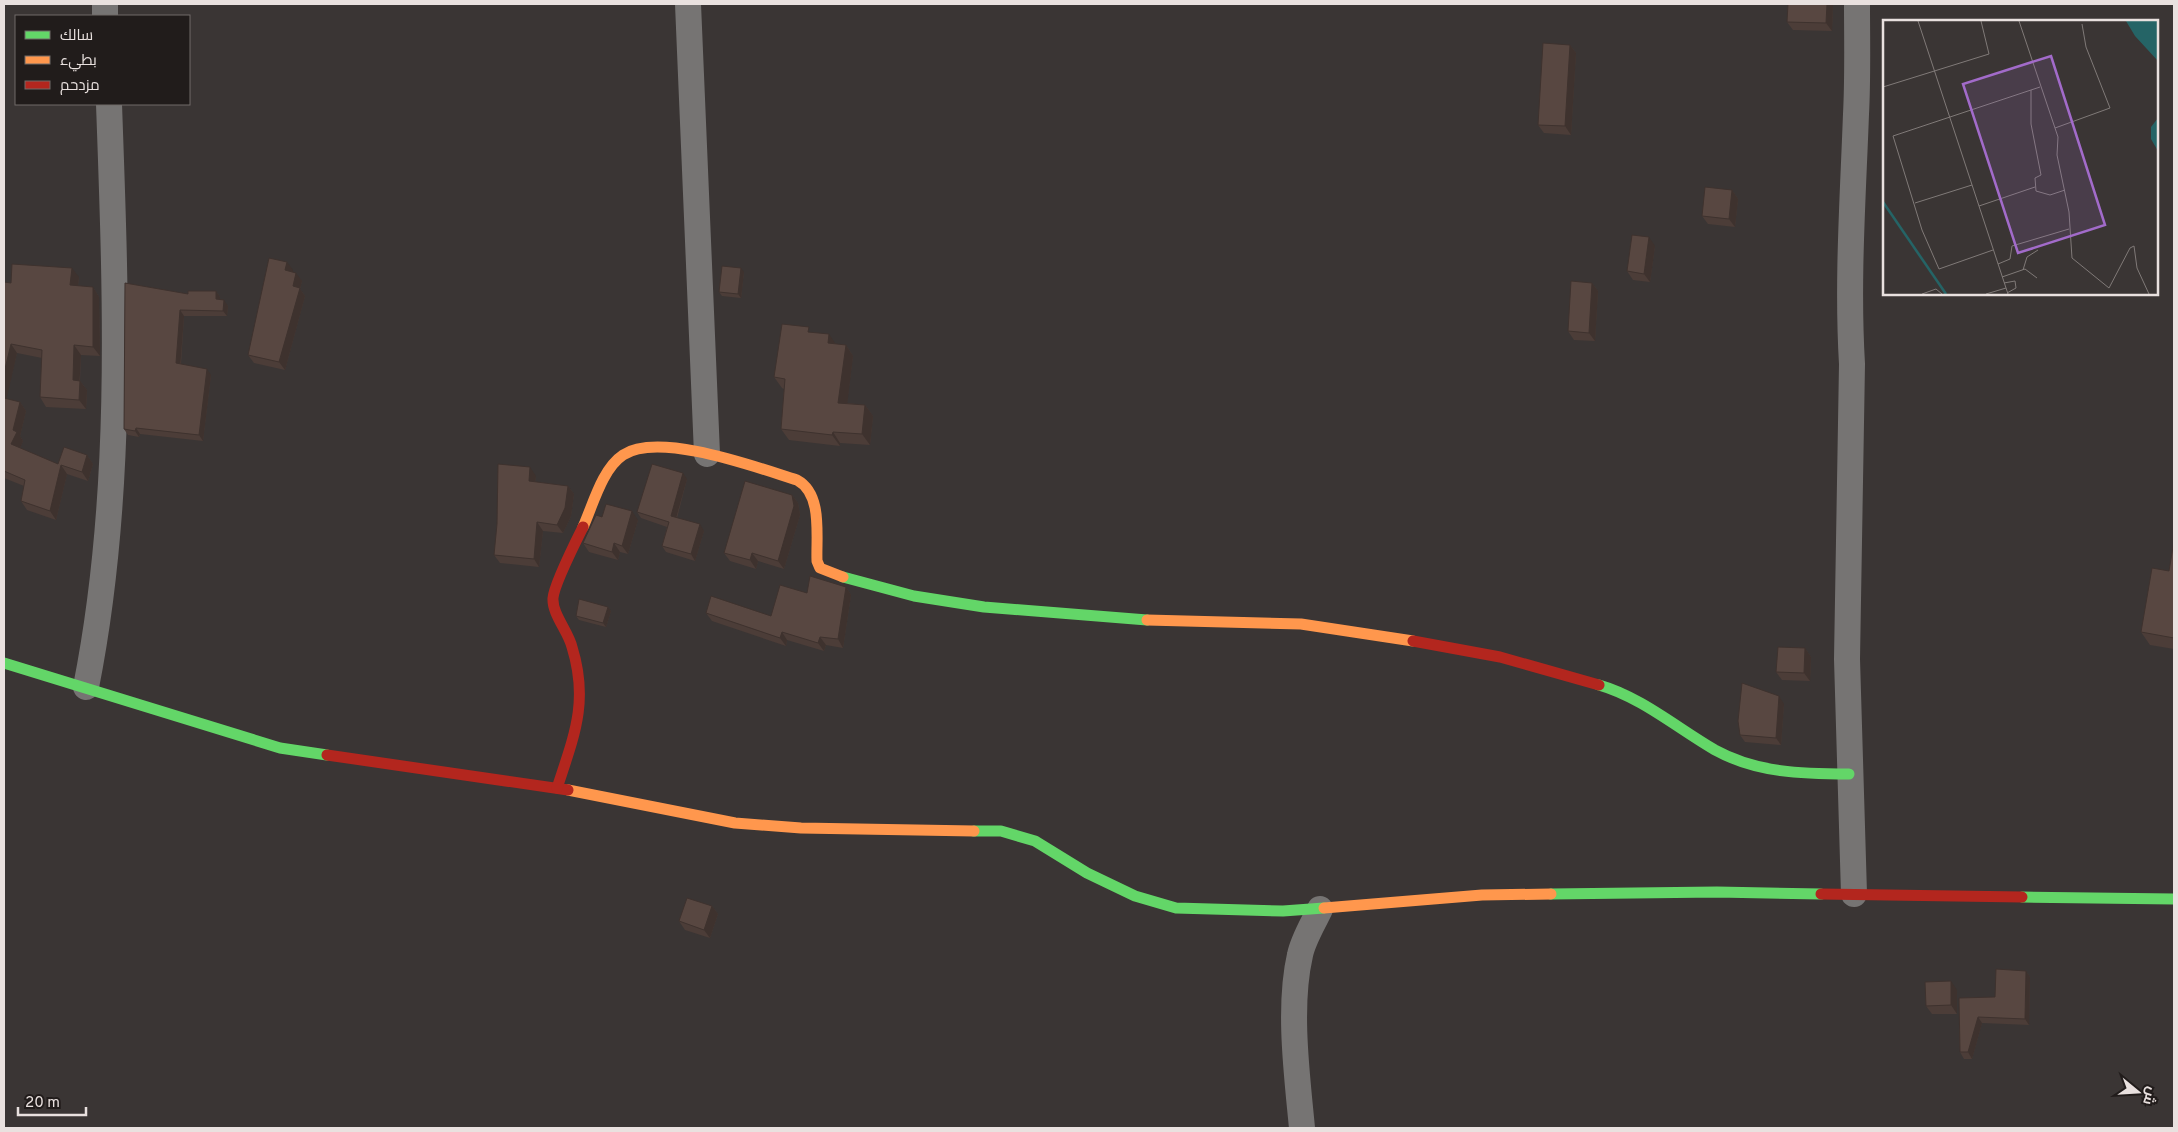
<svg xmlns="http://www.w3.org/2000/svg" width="2178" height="1132" viewBox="0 0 2178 1132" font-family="Overpass,Cairo,sans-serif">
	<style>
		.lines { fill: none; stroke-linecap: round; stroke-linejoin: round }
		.street { stroke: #767473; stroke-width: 26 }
		.fast { stroke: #63d668; stroke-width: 11 }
		.slow { stroke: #ff974d; stroke-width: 11 }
		.jam { stroke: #b3261e; stroke-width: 11 }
		.wall { fill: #4c3d38 }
		.shaded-wall { fill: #3e322e }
		.building { fill: #584741; stroke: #3e322e }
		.inset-river { fill: none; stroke: #256466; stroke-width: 2.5 }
		.inset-road { fill: none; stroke: #807a78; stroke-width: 1 }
		.view { fill: #a26bca; fill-opacity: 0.15; stroke: #a26bca; stroke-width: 2.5 }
		.inset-edge { fill: none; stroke: #e9e1df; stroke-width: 2.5 }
	</style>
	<rect width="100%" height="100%" fill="#3a3534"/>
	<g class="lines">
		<!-- street -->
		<g class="street">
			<path d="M105,4v12"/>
			<path d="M688,4l19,450"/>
			<path d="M86,687c38,-192 30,-389 23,-583"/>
			<path d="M1854,894l-7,-235 5,-295c-5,-83 1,-167 4,-250 2,-37 1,-74 1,-110"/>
			<path d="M1302,1128c-5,-53 -14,-121 -2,-173 3,-15 13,-31 20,-46"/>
		</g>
		<!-- fast -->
		<g class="fast">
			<path d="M843,577l71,19 70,11 163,13"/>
			<path d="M4,663l276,85 47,7"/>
			<path d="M1599,685c42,12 78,43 116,65 42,23 88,24 134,24"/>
			<path d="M974,831h27l34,10 52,32 48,23 41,12 107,3 41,-3"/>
			<path d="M1551,894l166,-2 104,2"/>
			<path d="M2022,897l152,2"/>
		</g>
		<!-- slow -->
		<g class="slow">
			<path d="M583,527c10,-22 19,-58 40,-72 36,-24 135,13 174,25 26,14 19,56 20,81l3,7 23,9"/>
			<path d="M1147,620l154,4 112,17"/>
			<path d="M568,790l167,33 66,5 173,3"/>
			<path d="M1324,908l158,-13 69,-1"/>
		</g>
		<!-- jam -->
		<g class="jam">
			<path d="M1413,641l87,16 99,28"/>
			<path d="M327,755l241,35"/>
			<path d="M557,788c17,-52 32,-86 15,-141 -4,-16 -20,-33 -19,-49 1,-13 23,-57 30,-71"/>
			<path d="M1821,894l201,3"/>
		</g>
	</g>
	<!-- wall -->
	<g class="wall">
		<path d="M1788,4h45l-1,27 -39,-1 -6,-8z"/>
		<path d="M1570,45l6,8 -5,82 -27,-2 -6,-8z"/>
		<path d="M1732,190l6,9 -3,28 -27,-3 -6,-8z"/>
		<path d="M1655,246l-5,36 -17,-2 -6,-9z"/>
		<path d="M293,270l-1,1 10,10 -2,8 5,7 -20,74 -31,-7 -6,-8z"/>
		<path d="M744,272l-3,26 -19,-2 -3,-4z"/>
		<path d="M79,277l-1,9 15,1 6,10 1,59 -19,-1 -1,26 7,9 -1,19 -40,-2 -6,-10 2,-39 -25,-5 -11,46 14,3 6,9 -6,25 3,5 -3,7 38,16 29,-9 6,9 -5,17 -21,-7 -11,46 -29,-10 -6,-9 3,-15 -20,-8v-196l7,1z"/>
		<path d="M125,283l63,11 28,-3 4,6v2l8,7 -1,10h-43l-3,48 30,11 -8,66 -63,-7 -1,3 -11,-2 -4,-6z"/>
		<path d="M1592,283l6,8 -3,50 -21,-1 -6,-9z"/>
		<path d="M812,332l24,12 10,1 7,11 -6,47 18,2 8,11 -3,29 -30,-2v3l-51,-6 -8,-11 3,-40 -2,-1 -8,-11z"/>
		<path d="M536,476l-1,6 33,4 6,8 -3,22 -8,17 -20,-2 -4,36 -39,-4 -6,-8z"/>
		<path d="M687,479l-10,39 27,13 -9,30 -29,-9 -4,-6 5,-19 -26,-9 -4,-6z"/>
		<path d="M792,495l6,8 2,12 -16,54 -26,-8 -2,8 -26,-8 -6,-8z"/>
		<path d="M602,517l36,3 -10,34 -8,-2 -2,8 -29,-8 -6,-9z"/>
		<path d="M2174,541v108l-24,-4 -9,-13 28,-61z"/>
		<path d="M846,587l5,8 -8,53 -17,-3 -2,6 -37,-11 -1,6 -74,-25 -6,-8 65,3 36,-23z"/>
		<path d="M608,607l3,4 -5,16 -27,-7 -3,-4z"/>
		<path d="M1805,648l6,9 -1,24 -28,-1 -6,-8z"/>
		<path d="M1784,704l-3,41 -36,-3 -5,-7z"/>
		<path d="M712,906l6,8 -8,24 -25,-8 -6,-9z"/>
		<path d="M2026,971l4,6 -1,48 -47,-2 -10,36h-8l-4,-7 -1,-54 36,-1z"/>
		<path d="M1957,990v24h-25l-6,-8z"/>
	</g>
	<!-- shaded-wall -->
	<g class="shaded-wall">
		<path d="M1827,4h6l-1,27 -6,-8z"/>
		<path d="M1570,45l6,8 -5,82 -6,-9z"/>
		<path d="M1732,190l6,9 -3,28 -6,-8z"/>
		<path d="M1649,237l6,9 -5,36 -6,-8z"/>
		<path d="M287,262l6,8 -2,8 -6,-8z"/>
		<path d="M72,268l7,9 -2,17 -7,-9z"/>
		<path d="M741,268l3,4 -3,26 -3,-4z"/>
		<path d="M296,273l6,8 -2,8 5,7 -20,74 -6,-8 14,-76z"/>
		<path d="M1592,283l6,8 -3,50 -6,-8z"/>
		<path d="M93,287l6,10 1,59 -7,-9z"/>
		<path d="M216,291l4,6v7l-4,-5z"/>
		<path d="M224,300l4,6 -1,10 -4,-5z"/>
		<path d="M180,310l4,6 -4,53 -4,-6z"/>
		<path d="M829,334l8,12 -9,-3z"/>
		<path d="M11,344l6,9 -13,57v-37z"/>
		<path d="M74,345l7,10 -2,35 -6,-10z"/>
		<path d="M846,345l7,11 -7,58 -8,-11z"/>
		<path d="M207,369l4,6 -8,66 -4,-6z"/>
		<path d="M80,381l7,9 -1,19 -7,-9z"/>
		<path d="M20,402l6,9 -6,25 3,5 -5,12 -7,-9 2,-14z"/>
		<path d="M865,405l8,11 -3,29 -8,-11z"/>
		<path d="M136,428l4,6 -1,3 -4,-6z"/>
		<path d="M833,432l7,11v3l-8,-11z"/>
		<path d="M87,455l6,9 -5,17 -6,-9z"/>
		<path d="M61,465l6,9 -11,46 -6,-9z"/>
		<path d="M530,467l6,9 -2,13 -5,-8z"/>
		<path d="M683,473l4,6 -12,43 -4,-6z"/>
		<path d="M568,486l6,8 -3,22 -8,17 -6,-8z"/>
		<path d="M792,495l6,8 2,12 -16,54 -6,-8z"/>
		<path d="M632,511l6,9 -10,34 -6,-8z"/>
		<path d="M537,522l6,9 -4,36 -5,-8z"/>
		<path d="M700,524l4,7 -9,30 -4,-7z"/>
		<path d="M614,543l6,9 -2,8 -6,-8z"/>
		<path d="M752,553l6,8 -2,8 -6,-9z"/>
		<path d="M846,587l5,8 -8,53 -5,-9z"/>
		<path d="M608,607l3,4 -5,16 -3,-4z"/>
		<path d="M782,632l5,8 -1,6 -6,-8z"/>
		<path d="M820,637l6,8 -2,6 -6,-8z"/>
		<path d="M1805,648l6,9 -1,24 -6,-8z"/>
		<path d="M1779,696l5,8 -3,41 -5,-7z"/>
		<path d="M712,906l6,8 -8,24 -6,-8z"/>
		<path d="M2026,971l4,6 -1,48 -4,-6z"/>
		<path d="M1951,981l6,9v24l-6,-9z"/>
		<path d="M1978,1017l4,6 -10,36 -4,-7z"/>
	</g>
	<!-- building -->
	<g class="building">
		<path d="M1788,4h39l-1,19 -39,-1z"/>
		<path d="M1543,43l27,2 -5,81 -27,-1z"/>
		<path d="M1705,187l27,3 -3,29 -27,-3z"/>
		<path d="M1632,235l17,2 -5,37 -17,-3z"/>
		<path d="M269,258l18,4 -2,8 11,3 -3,13 7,2 -21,74 -31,-7z"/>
		<path d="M12,264l60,4 -2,17 23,2v60l-19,-2 -1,35 7,1 -1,19 -39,-3 2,-47 -31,-6 -7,29v-91l7,1z"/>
		<path d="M722,266l19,2 -3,26 -19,-2z"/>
		<path d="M1571,281l21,2 -3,50 -21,-2z"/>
		<path d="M125,283l63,11v-3h28v8l8,1 -1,11 -43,-1 -4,53 31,6 -8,66 -63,-7 -1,3 -11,-2z"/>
		<path d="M782,324l27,3 -1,5 21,2 -1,9 18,2 -8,58 27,2 -3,29 -29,-2 -1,3 -51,-6 4,-50 -11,-2z"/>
		<path d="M4,398l16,4 -7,28 4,2 -6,12 47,20 6,-17 23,8 -5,17 -21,-7 -11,46 -29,-10 4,-21 -21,-9z"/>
		<path d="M498,464l32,3 -1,14 39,5 -3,22 -8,17 -20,-3 -3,37 -40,-4 3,-31z"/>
		<path d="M652,464l31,9 -12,43 29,8 -9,30 -29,-8 7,-24 -32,-10z"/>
		<path d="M745,481l47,14 2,11 -16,55 -26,-8 -2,7 -26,-7z"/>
		<path d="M606,504l26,7 -10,35 -8,-3 -2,9 -29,-9 13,-28 6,2z"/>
		<path d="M2174,541v97l-33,-6 11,-64 17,3z"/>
		<path d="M810,576l36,11 -8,52 -18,-2 -2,6 -36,-11 -2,6 -74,-25 5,-17 60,20 9,-31 27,8z"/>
		<path d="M579,599l29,8 -5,16 -27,-7z"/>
		<path d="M1778,647l27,1 -1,25 -28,-1z"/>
		<path d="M1742,683l37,13 -3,42 -36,-3 -2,-14z"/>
		<path d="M687,898l25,8 -8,24 -25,-9z"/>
		<path d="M1996,969l30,2 -1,48 -47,-2 -10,35h-8l-1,-54 36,-1z"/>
		<path d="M1951,981v24l-25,1 -1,-24z"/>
	</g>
	<!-- overview -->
	<g transform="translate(1883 20)">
		<rect width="275" height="275" fill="#3a3534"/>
		<path d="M243,1h32v40l-23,-25zM275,98v33l-7,-12v-12z" fill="#256466"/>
		<path class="inset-river" d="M0,182l63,92"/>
		<path class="inset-road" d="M35,1l90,273M136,1l39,116 -1,18 12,57 3,46 37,30 21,-40 4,-2 3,22 12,26M0,67l106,-33 -8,-33M148,70v34l10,51 -6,3 1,13 14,4 15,-5M172,108l55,-20 -24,-61 -4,-23M32,183l57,-18M96,186l56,-19M110,230l-54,19 -17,-39 -29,-94 147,-49M115,244l12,-5 2,-13 57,-17M140,250l4,-13 11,-7M119,257l23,-8 12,9M121,263l11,-2 1,7 -9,5M39,274l14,-5 6,5M103,274l20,-6"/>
		<path class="view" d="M168,36l54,169 -87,28 -55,-169z"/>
		<rect width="275" height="275" class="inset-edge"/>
	</g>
	<!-- border -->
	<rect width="2178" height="1132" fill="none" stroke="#e9e1df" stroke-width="10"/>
	<!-- legend -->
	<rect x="15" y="15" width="175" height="90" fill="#211c1b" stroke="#716b69"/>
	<rect x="25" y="31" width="25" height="8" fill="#63d668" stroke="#716b69"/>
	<text x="60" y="40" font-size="15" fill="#e9e1df">سالك</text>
	<rect x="25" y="56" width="25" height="8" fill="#ff974d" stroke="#716b69"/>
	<text x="60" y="65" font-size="15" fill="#e9e1df">بطيء</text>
	<rect x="25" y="81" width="25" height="8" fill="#b3261e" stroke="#716b69"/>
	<text x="60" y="90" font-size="15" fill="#e9e1df">مزدحم</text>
	<!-- north arrow -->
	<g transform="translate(2138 1092) rotate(108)" stroke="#211c1b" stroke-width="4" paint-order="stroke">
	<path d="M0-4L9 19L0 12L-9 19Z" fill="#e9e1df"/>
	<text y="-8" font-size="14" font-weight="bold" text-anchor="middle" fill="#e9e1df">ش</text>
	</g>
	<!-- scale -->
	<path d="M18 1107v8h68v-8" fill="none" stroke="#e9e1df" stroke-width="2.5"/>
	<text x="25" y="1107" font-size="15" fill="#e9e1df" stroke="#211c1b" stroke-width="4" paint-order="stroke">20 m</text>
</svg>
